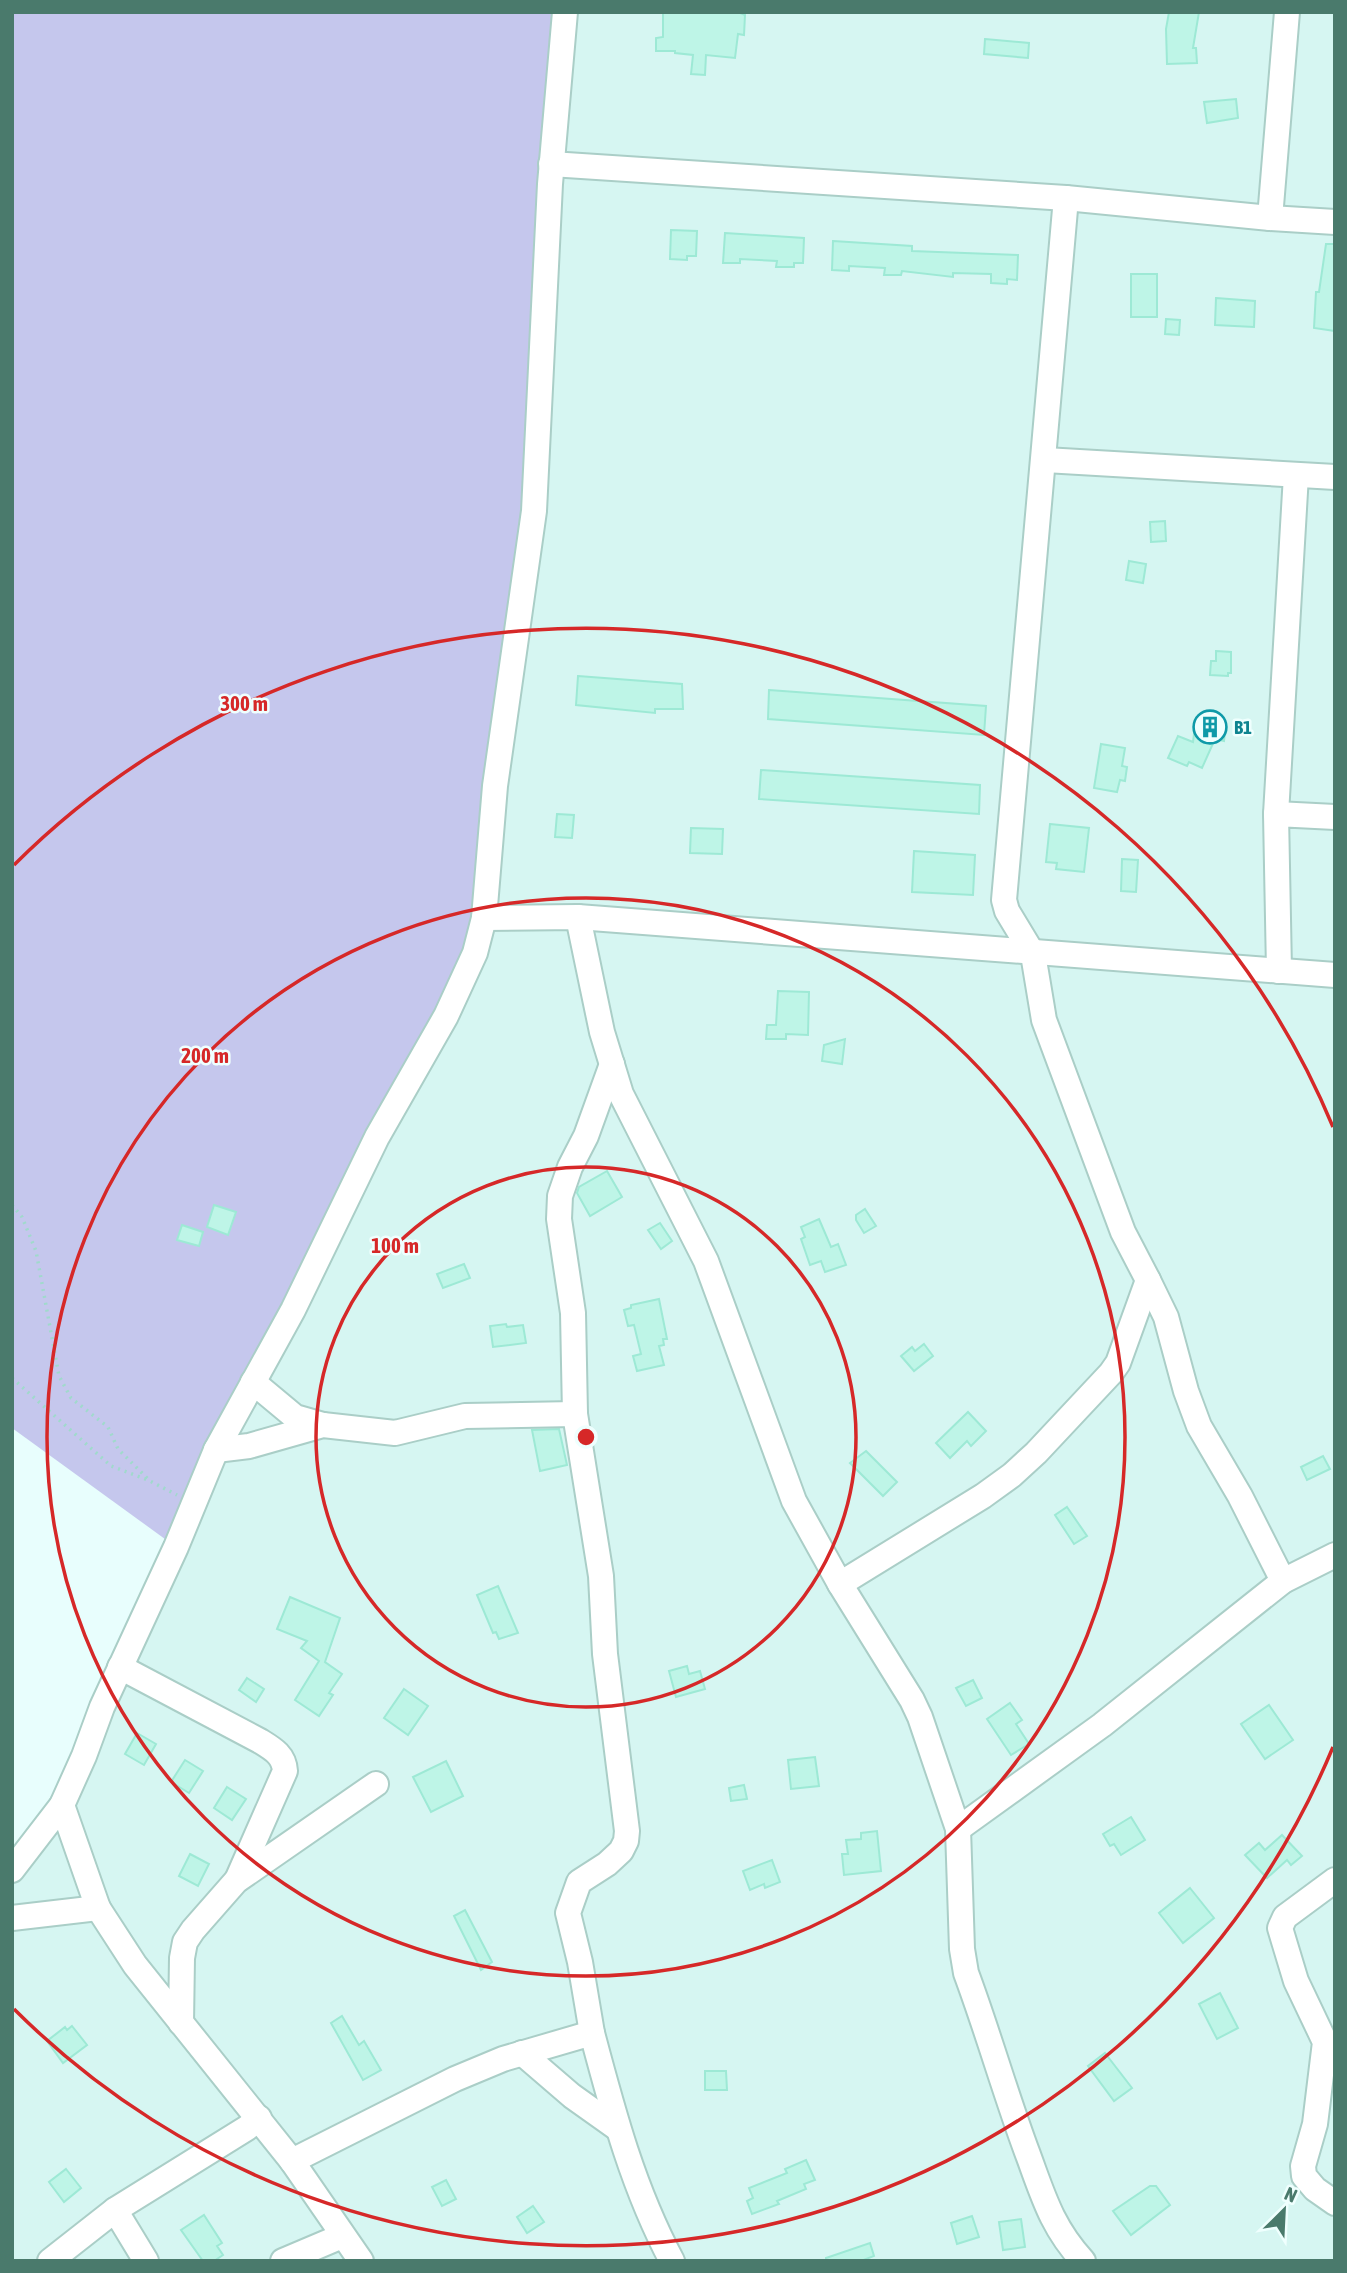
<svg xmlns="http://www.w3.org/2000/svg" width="1347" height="2273" viewBox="0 0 1347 2273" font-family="'Asap Condensed',sans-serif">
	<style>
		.residential { fill: #d6f6f2 }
		.green { fill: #c5c7ed }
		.building { fill: #bef5e7; stroke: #9de9d5; stroke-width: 2 }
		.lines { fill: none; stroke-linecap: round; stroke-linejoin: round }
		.minor-casing { stroke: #aacec7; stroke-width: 28 }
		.path { stroke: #a0dacc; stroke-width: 3.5; stroke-dasharray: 2 5; stroke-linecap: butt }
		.minor { stroke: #fff; stroke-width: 24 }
		.ring { fill: none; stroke: #d62828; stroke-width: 3.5 }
		.labels { text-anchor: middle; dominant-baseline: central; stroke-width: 5; stroke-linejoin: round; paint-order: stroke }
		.culture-label { font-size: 19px; font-weight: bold; fill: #0d838f; stroke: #effffe; text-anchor: start }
		.centre { fill: #d62828; stroke: #effffe; stroke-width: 3.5 }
		.ring-label { font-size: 21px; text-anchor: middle; font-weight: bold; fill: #d62828; stroke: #effffe; stroke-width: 5; stroke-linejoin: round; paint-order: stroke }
	</style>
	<rect width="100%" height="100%" fill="#e8fefd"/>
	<!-- residential -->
	<path class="residential" d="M565,12h770v2249h-1323v-391l11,-11 153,-312z"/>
	<!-- green -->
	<path class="green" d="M12,12h553l-31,499 -50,407 -308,629 -164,-119z"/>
	<!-- building -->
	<g class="building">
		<path d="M663,12h75l7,3 -1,20 -6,-1 -3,24 -29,-3 -1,20 -14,-1 2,-19 -18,-2v-2h-19v-13l7,-1z"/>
		<path d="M1169,12h30l-6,36h3l1,15 -30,1 -1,-35z"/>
		<path d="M985,39l44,4 -1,15 -44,-4z"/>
		<path d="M1236,99l2,19 -31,5 -3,-21z"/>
		<path d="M671,230l26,1 -1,25h-9v4l-17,-1z"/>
		<path d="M725,233l79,5 -1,25h-9v4h-18l1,-6 -37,-2v4h-17z"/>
		<path d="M833,241l79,5v5l106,4 -1,25 -10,-1v5l-16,-1v-9l-38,-1v4l-51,-6 -1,4h-17l1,-7 -36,-2v5l-17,-1z"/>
		<path d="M1326,244h9v87l-21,-3 2,-36h3z"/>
		<rect x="1131" y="274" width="26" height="43"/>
		<path d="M1216,298l39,3 -1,26 -39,-2z"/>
		<path d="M1166,319l14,1 -1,15 -14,-1z"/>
		<path d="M1165,521l1,20 -15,1 -1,-20z"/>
		<path d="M1129,561l17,3 -3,19 -17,-3z"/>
		<path d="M1216,651l15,1v21h-3v3l-18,-1 1,-14h5z"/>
		<path d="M578,676l104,8 1,25h-28v4l-79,-8z"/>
		<path d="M769,690l217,16 -2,29 -216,-16z"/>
		<path d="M1196,718l30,5 -2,18 -9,-2 -13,29 -13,-6 -2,4 -19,-8 10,-22 15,6z"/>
		<path d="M1101,744l24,4 -3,18 5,1 -2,14 -5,-1 -3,12 -23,-4z"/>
		<path d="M761,770l219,15 -1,29 -220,-15z"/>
		<path d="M557,814l17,1 -2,23 -17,-1z"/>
		<path d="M1050,824l39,4 -5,44 -28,-3 1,-6 -11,-1z"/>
		<path d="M691,828l32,1 -1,25 -32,-1z"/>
		<path d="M914,851l61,4 -2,40 -61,-3z"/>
		<path d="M1122,859l16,1 -2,32 -15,-1z"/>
		<path d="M778,991l31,1 -1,43 -22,-1v5h-20l1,-14h9z"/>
		<path d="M845,1039l-3,25 -20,-3 2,-16z"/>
		<path d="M607,1171l15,26 -32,19 -13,-23 2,-6z"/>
		<path d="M214,1205l22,7 -8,23 -21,-8z"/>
		<path d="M865,1209l11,17 -12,7 -8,-13v-5z"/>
		<path d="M819,1219l12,28 7,-3 8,21 -21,7 -4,-11 -11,4 -9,-26 4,-2 -4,-10z"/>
		<path d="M660,1223l12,18 -11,8 -13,-19z"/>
		<path d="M182,1225l21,7 -4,14 -22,-6z"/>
		<path d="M464,1264l6,14 -27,10 -6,-14z"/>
		<path d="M659,1299l8,40h-4l1,6 -5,1 5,19 -27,6 -4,-15 8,-2 -7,-29 -6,1 -4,-16 7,-2v-3z"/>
		<path d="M506,1324l1,3 16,-2 3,18 -33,4 -3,-21z"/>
		<path d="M924,1344l9,12 -19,15 -13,-15 11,-9 3,4z"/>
		<path d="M968,1412l18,19 -15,15 -4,-5 -17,17 -14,-15z"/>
		<path d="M559,1429l8,36 -27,6 -8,-41z"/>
		<path d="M866,1451l31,31 -14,14 -33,-33z"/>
		<path d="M1323,1456l7,13 -23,11 -6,-13z"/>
		<path d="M1067,1507l20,29 -13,8 -19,-29z"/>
		<path d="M498,1586l20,47 -19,6 -3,-7 -3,1 -16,-38z"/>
		<path d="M290,1597l50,21 -15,44 17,12 -13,19 4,2 -14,21 -24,-16 24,-39 -18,-13 6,-7 -30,-12z"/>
		<path d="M687,1666l2,8 11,-3 5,18 -29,8 -7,-26z"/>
		<path d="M247,1678l17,11 -8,13 -17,-12z"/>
		<path d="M973,1680l9,18 -16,8 -10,-18z"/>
		<path d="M404,1689l24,17 -20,29 -24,-17z"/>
		<path d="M1010,1703l12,17 -6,4 13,20 -18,11 -24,-36z"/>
		<path d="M1269,1705l24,35 -28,19 -24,-35z"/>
		<path d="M137,1733l19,11 -12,21 -19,-11z"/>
		<path d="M815,1757l4,29 -28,3 -3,-29z"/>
		<path d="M185,1760l18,11 -14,22 -18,-11z"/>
		<path d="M446,1761l17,35 -32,16 -18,-35z"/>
		<path d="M744,1785l3,14 -16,2 -2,-13z"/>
		<path d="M227,1787l19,12 -14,21 -18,-12z"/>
		<path d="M1131,1817l14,23 -24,15 -7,-11 -4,2 -7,-12z"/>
		<path d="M877,1831l4,40 -37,4 -2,-21h6l-2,-14 15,-1v-6z"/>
		<path d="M1282,1835l20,21 -11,9 -4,-5 -20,18 -22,-23 14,-12 6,7z"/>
		<path d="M190,1854l19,10 -11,22 -19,-10z"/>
		<path d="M772,1860l8,22 -15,6 -1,-4 -14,6 -7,-19z"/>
		<path d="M1190,1888l24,30 -31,25 -24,-30z"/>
		<path d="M465,1910l27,52 -11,8 -27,-54z"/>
		<path d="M1220,1993l18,35 -21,11 -18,-35z"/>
		<path d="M342,2016l17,29 5,-4 17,29 -18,10 -32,-57z"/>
		<path d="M72,2026l15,19 -24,18 -16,-22 18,-14 2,3z"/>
		<path d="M1105,2053l27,35 -18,13 -26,-35z"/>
		<path d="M705,2071h21l1,19h-22z"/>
		<path d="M806,2160l9,20 -11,4 2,5 -29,12 2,3 -27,10 -5,-13 6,-3 -4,-10 38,-15 -2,-4z"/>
		<path d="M66,2169l15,19 -17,14 -15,-20z"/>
		<path d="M446,2180l10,19 -14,7 -10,-19z"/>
		<path d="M1150,2186h6l14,19 -39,30 -18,-24z"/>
		<path d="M533,2206l11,16 -17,11 -10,-16z"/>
		<path d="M204,2215l18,28 -5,3 6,9 -9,6h-11l-22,-31z"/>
		<path d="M972,2216l7,21 -22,7 -6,-21z"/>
		<path d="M1021,2219l4,28 -22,3 -4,-28z"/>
		<path d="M870,2243l4,13 -13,5h-35v-3z"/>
	</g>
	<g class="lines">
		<defs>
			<g id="minor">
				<path d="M551,164l515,34 204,20 65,4"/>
				<path d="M1270,218l17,-206"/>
				<path d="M1045,460l290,17"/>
				<path d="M1276,814l20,-339"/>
				<path d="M578,917l24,115 19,62 85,167 88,240 46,83 72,116 8,17 38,112 4,120 4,24c22,59 39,120 61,179 16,43 24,74 56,109"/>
				<path d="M484,918l94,-1 757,58"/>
				<path d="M1279,971l-3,-157 59,3"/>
				<path d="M1148,1280l18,37 20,74 13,35 41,70 43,85"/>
				<path d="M253,1382l42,35 28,8"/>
				<path d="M216,1450l33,-4 74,-21 72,8 70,-17 110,-2"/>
				<path d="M840,1584l143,-88 29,-21 24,-22 75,-80 7,-10 30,-83 -25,-48 -79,-212 -11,-66 -26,-43 -3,-11c19,-234 43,-468 62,-702"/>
				<path d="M120,1667l140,74c13,8 24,14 25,30l-48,109"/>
				<path d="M62,1805l36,103 37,57 157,196 69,100"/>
				<path d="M958,1829l144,-104 181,-144 52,-26"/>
				<path d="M12,1870l50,-65 22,-49 18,-49 74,-160 40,-97 77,-140 84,-173 69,-121 29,-63 9,-35 11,-132 39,-275 16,-327 15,-172"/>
				<path d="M1335,1880l-50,37 -5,11 16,53 29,61 -10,82 -12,42 1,10 11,13 20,14"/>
				<path d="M12,1918l86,-10"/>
				<path d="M181,2023l1,-65 3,-16 8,-12 43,-49 140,-97"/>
				<path d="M592,2033l-12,-71 -12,-49 11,-31 28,-18 14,-13 5,-10 1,-10 -22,-177 -4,-78 -26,-162 -2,-101 -14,-94 1,-23 10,-29 16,-31 26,-72"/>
				<path d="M522,2053l50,43 45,32"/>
				<path d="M292,2161l163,-82 48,-20 89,-26c21,79 41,155 80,228"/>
				<path d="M115,2210l31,51"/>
				<path d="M50,2261l65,-51 132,-82 12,-10"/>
				<path d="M283,2261l59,-25"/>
			</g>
		</defs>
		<!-- minor casing -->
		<use href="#minor" class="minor-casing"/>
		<!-- path -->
		<g class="path">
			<path d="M12,1205l10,12 14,34 23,125 12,22 37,29 10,22 32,32 27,14"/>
			<path d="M12,1378l99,88 37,14"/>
		</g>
		<!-- minor -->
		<use href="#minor" class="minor"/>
	</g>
	<!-- distance rings -->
	<g class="ring">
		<circle cx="586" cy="1437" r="270"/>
		<circle cx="586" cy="1437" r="539"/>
		<path d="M1333 1747A809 809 0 0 1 14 2009M14 865A809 809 0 0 1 1333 1127"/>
	</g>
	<!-- icons -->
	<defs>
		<symbol id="building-ring" viewBox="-11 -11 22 22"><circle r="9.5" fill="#effffe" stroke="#0f9aa8" stroke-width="1.5"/><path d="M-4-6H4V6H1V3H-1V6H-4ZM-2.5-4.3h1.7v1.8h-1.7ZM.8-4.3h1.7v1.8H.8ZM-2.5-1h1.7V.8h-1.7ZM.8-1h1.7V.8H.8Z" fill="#0f9aa8"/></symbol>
	</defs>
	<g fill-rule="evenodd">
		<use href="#building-ring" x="1191" y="708" width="38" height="38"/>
	</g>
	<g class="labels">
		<!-- culture labels -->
		<g class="culture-label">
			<text x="1234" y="727">B1</text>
		</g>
	</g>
	<circle cx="586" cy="1437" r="10" class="centre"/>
	<g class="ring-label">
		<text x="244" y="711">300 m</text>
		<text x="205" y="1063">200 m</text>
		<text x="395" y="1253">100 m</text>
	</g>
	<!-- border -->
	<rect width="1347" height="2273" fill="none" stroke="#4a7a6c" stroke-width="28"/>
	<!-- north arrow -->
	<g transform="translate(1284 2210) rotate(24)" stroke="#effffe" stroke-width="5" paint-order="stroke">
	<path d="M0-5L12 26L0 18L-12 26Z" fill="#4a7a6c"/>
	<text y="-10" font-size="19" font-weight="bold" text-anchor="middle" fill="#4a7a6c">N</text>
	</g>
</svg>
